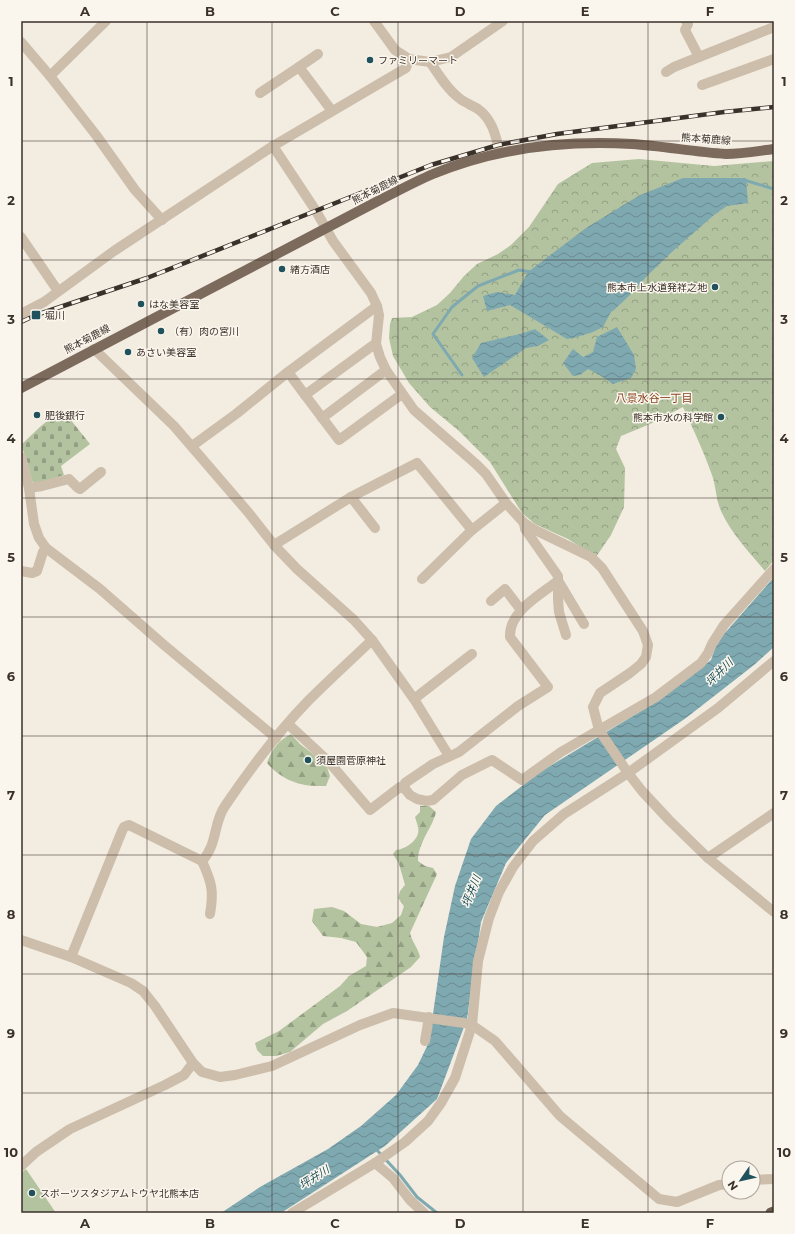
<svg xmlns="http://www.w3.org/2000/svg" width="795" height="1234" viewBox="0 0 795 1234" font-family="Montserrat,'Noto Sans JP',sans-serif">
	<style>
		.grass { fill: #b3c39f }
		.forest { fill: url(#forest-firs) }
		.cemetery { fill: url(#cemetery-stones) }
		.park { fill: url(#park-crowns) }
		.water { fill: url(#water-waves) }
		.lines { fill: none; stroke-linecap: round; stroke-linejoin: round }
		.stream { stroke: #7fa9b1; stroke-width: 3 }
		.minor { stroke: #ccbeab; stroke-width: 10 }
		.primary { stroke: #7c6a5c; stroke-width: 10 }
		.trunk { stroke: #6c5b4f; stroke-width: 11 }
		.rail-casing { stroke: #3a312b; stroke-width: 4.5 }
		.rail { stroke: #fbf6ed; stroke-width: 3; stroke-dasharray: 9; stroke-linecap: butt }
		.grid { fill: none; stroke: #3a312b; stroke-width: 1; stroke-opacity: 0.55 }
		.poi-dot { fill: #1f525c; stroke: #fbf6ed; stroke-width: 1.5 }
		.labels { text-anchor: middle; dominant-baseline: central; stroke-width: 3; stroke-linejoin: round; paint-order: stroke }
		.poi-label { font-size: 10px; fill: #3a312b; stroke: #fbf6ed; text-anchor: start }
		.street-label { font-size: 10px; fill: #3a312b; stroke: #fbf6ed }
		.neighbourhood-label { font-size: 11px; fill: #894623; stroke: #fbf6ed }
		.water-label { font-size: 11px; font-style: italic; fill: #1f525c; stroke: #fbf6ed }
		.neatline { fill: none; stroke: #3a312b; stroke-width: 1.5 }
		.grid-label { font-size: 13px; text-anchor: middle; font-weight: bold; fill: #3a312b }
	</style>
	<defs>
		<pattern id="forest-firs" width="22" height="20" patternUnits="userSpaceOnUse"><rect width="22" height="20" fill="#b3c39f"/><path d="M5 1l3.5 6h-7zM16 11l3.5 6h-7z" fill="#939f82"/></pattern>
		<pattern id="cemetery-stones" width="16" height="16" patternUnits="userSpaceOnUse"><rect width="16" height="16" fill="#b3c39f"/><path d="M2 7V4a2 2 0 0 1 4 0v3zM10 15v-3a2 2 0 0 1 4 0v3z" fill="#939f82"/></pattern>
		<pattern id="park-crowns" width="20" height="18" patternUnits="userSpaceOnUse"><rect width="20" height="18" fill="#b3c39f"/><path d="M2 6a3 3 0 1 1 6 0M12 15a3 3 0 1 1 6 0" fill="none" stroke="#939f82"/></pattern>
		<pattern id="water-waves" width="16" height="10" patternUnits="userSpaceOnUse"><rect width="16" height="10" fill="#7fa9b1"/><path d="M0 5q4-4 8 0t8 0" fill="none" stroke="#698a90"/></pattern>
	</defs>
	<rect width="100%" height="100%" fill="#f3ece0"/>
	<!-- grass -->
	<path class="grass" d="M26,1169l30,44h-35v-40z"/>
	<!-- forest -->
	<g class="forest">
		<path d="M291,734l9,10 26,20 4,12 -4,10c-24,1 -42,-4 -59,-23 6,-15 10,-21 24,-29z"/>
		<path d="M420,806h9l7,6c-4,17 -18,30 -18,49l7,5 8,2 4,6 -27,59c2,9 8,15 10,24l-9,10 -64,44 -24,13 -33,28 -14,4h-13l-6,-6 -2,-7 24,-12 61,-45 9,-10 17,-10 1,-9 -11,-15 -15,-4 -18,-2 -11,-15 2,-12 18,-2 12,4 17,13 16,3 15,-4 9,-8 3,-9 -6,-8 2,-7 5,-6 -6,-21 -6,-10 3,-4c10,-1 25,-11 22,-23 -1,-4 -2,-7 -3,-10l5,-5z"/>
	</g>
	<!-- cemetery -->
	<path class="cemetery" d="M62,409l28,35 -29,22 3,9 -28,9 -4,-3 -5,-20 -6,-16 20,-19z"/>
	<!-- park -->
	<path class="park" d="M639,159l75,7 60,-5v399l-9,11c-16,-19 -34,-38 -44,-60 -5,-11 -5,-25 -9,-36 -8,-23 -19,-46 -29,-68l-33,17 -29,12 -5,13 9,19 -1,39 -13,28 -15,22 -28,-18 -33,-15 -13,-11 -32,-51 -31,-31 -29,-24 -21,-24 -16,-27 -4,-18 1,-14 2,-6 20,-1 25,-12 13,-12 14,-17 13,-12 21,-10 13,-9 18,-18 29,-43 34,-21z"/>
	<!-- water -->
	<g class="water">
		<path d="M683,178h63l2,25 -21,3 -13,9 -41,36 -27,26 -17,19 -15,14 -3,2 -8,15 -10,5 -19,6 -7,1 -57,-34 -23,6 -4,-15 14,-4 18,3 13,-23 58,-44 54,-33z"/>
		<path d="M617,327l17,28 2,14 -5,9 -18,6 -15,-10 -10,-5 -8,6 -7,1 -10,-13 10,-14 10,8 10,-5 4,-15z"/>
		<path d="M535,329l14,11 -11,6 -12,2 -42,29 -12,-19 9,-15 39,-9z"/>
		<path d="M774,577v70l-20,18 -68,53 -141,97 -39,48 -25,59 -14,97 -30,80 -52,47 -104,67h-60l39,-26 68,-38 33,-23 35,-31 22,-30 11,-23 15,-105 11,-51 16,-47 25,-33 44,-34 116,-70 55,-42 6,-18z"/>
	</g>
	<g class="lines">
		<!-- stream -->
		<g class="stream">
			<path d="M744,180l30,9"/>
			<path d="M462,375l-29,-41 19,-27 26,-21 41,-16 12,2"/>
			<path d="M375,1148l25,27 17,22 20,16"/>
		</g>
		<!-- minor -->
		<g class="minor">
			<path d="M374,21l21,29 14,9 21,3 21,-5 52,-36"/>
			<path d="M686,21l2,3 -3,6 14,27"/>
			<path d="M21,42l29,34 46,59 39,55 27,30"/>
			<path d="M318,54l-19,13 33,44"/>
			<path d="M430,62c9,13 17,27 29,36 6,5 13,7 19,11 14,10 19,28 21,44"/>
			<path d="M666,72l8,-5 100,-40"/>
			<path d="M50,76l56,-55"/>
			<path d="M702,85l72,-26"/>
			<path d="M260,93l39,-26"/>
			<path d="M273,146l43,65 17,30 38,52 6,13 2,9 -3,29 4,13 6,13 28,40 62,54 10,10 20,29 18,20 9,6 58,28 11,11 41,63 5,14 -2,12 -5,7 -11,9 -30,20 -7,14 6,23 29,43 14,18 27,29 39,38 66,54"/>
			<path d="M21,237l37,54"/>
			<path d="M21,314l23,-12 70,-51 159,-105 133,-78 3,-9"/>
			<path d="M94,349l80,77 74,86 26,33 23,24 57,51 18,20 42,59 35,57"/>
			<path d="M288,372l17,23 67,-49 4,-2"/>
			<path d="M305,395l34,45 63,-46"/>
			<path d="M322,418l64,-48"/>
			<path d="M192,446l44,-32 52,-42 89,-66"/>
			<path d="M21,457l8,31 5,36 5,14 7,10 54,41 64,56 112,93"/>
			<path d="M29,488l13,-2 27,-7 9,9 2,1 21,-17"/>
			<path d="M524,523l1,6 33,47v23l1,13 7,23"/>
			<path d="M375,528l-24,-31 66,-34 55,67"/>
			<path d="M274,545l77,-48"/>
			<path d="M21,571l11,2 5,-2 6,-19 3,-4"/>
			<path d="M422,579l50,-49 34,-27"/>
			<path d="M491,601l14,-12 16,21"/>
			<path d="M414,699l58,-45"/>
			<path d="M288,724l41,38 41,48 30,-23 5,2 5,6 7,4 9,2 7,-1 29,-25 30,-15 30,20 39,-28 95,-55 45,-34 7,-10 4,-9 12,-19 50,-56"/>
			<path d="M405,789v-6l28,-19 26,-12 59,-46 30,-19 -38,-50c-1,-25 27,-40 45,-54l4,-1 25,42"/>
			<path d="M708,858l66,-45"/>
			<path d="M202,861c16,-17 11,-38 23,-55 25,-37 52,-73 83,-105 21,-21 43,-41 64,-61"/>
			<path d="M21,940l50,17 60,26 12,8 12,15 38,57 9,9 18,5 15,-2 37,-9 88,-41 33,-12 71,10 8,2 23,16 65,75 99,83 18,3 42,-17 10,-1"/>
			<path d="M71,957l51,-126 2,-4 5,-2 73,36c10,22 12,30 8,53"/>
			<path d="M425,1041l4,-24"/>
			<path d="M375,1163l18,15 17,22 14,13"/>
			<path d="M21,1166l15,-14 34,-23 95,-44 19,-10 9,-12"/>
			<path d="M753,1180l21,-1"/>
			<path d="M292,1213l83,-50 30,-21 23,-21 13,-18 14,-25 17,-53 6,-64 11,-43 10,-26 14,-25 20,-26 31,-27 64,-41 90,-65 56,-47"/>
		</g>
		<!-- primary -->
		<path class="primary" d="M21,388l357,-187c18,-9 36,-19 55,-27 63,-26 131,-34 199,-30 31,2 62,8 94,10 16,0 32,-3 48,-5"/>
		<!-- trunk -->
		<path class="trunk" d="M771,1213l3,-1"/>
		<defs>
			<path id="rail" d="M21,322l15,-7 111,-37 284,-113 67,-20 59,-11 167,-22 50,-5"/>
		</defs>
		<!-- rail casing -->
		<use href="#rail" class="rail-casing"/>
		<!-- rail -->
		<use href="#rail" class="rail"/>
	</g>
	<!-- grid -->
	<path class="grid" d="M147,21v1192M272,21v1192M398,21v1192M523,21v1192M648,21v1192M21,141h753M21,260h753M21,379h753M21,498h753M21,617h753M21,736h753M21,855h753M21,974h753M21,1093h753"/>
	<!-- markers -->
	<g class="poi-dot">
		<circle cx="370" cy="60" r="4"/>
		<circle cx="282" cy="269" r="4"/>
		<circle cx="715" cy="287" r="4"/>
		<circle cx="141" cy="304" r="4"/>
		<rect x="31" y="310" width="10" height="10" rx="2"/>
		<circle cx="161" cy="331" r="4"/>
		<circle cx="128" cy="352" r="4"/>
		<circle cx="37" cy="415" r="4"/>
		<circle cx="721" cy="417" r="4"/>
		<circle cx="308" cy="760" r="4"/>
		<circle cx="32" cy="1193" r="4"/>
	</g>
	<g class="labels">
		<!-- poi labels -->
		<g class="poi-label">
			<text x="378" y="60">ファミリーマート</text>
			<text x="290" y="269">緒方酒店</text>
			<text x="707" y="287" text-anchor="end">熊本市上水道発祥之地</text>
			<text x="149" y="304">はな美容室</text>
			<text x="45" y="315">堀川</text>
			<text x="169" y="331">（有）肉の宮川</text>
			<text x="136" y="352">あさい美容室</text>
			<text x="45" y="415">肥後銀行</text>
			<text x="713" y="417" text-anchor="end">熊本市水の科学館</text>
			<text x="316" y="760">須屋園菅原神社</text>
			<text x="40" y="1193">スポーツスタジアムトウヤ北熊本店</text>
		</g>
		<!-- street labels -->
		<g class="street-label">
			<text transform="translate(706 139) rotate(4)">熊本菊鹿線</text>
			<text transform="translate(375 190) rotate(-27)">熊本菊鹿線</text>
			<text transform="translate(87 339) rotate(-28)">熊本菊鹿線</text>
		</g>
		<!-- neighbourhood labels -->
		<g class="neighbourhood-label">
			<text x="654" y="398">八景水谷一丁目</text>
		</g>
		<!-- water labels -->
		<g class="water-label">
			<text transform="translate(719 672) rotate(-45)">坪井川</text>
			<text transform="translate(471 891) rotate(-68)">坪井川</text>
			<text transform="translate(314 1177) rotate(-32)">坪井川</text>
		</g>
	</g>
	<!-- border -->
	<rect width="795" height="1234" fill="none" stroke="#fbf6ed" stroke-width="44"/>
	<!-- north arrow -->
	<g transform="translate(741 1180) rotate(236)"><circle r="19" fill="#fbf6ed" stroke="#aea79f"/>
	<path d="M0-3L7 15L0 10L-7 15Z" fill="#1f525c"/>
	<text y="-6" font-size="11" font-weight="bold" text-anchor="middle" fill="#3a312b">N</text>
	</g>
	<rect x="22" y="22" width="751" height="1190" class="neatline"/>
	<g class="grid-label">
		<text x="85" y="16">A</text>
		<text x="210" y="16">B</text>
		<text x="335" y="16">C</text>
		<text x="460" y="16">D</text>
		<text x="585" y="16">E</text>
		<text x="710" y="16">F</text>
		<text x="11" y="86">1</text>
		<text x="784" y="86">1</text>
		<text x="11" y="205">2</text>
		<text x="784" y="205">2</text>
		<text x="11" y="324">3</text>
		<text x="784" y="324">3</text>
		<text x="11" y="443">4</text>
		<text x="784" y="443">4</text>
		<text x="11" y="562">5</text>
		<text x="784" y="562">5</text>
		<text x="11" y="681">6</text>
		<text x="784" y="681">6</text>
		<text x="11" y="800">7</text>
		<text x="784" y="800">7</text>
		<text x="11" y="919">8</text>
		<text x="784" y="919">8</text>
		<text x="11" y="1038">9</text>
		<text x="784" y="1038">9</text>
		<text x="11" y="1157">10</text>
		<text x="784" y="1157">10</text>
		<text x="85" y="1228">A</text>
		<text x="210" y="1228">B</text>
		<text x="335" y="1228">C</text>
		<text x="460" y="1228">D</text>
		<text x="585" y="1228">E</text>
		<text x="710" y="1228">F</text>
	</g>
</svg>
